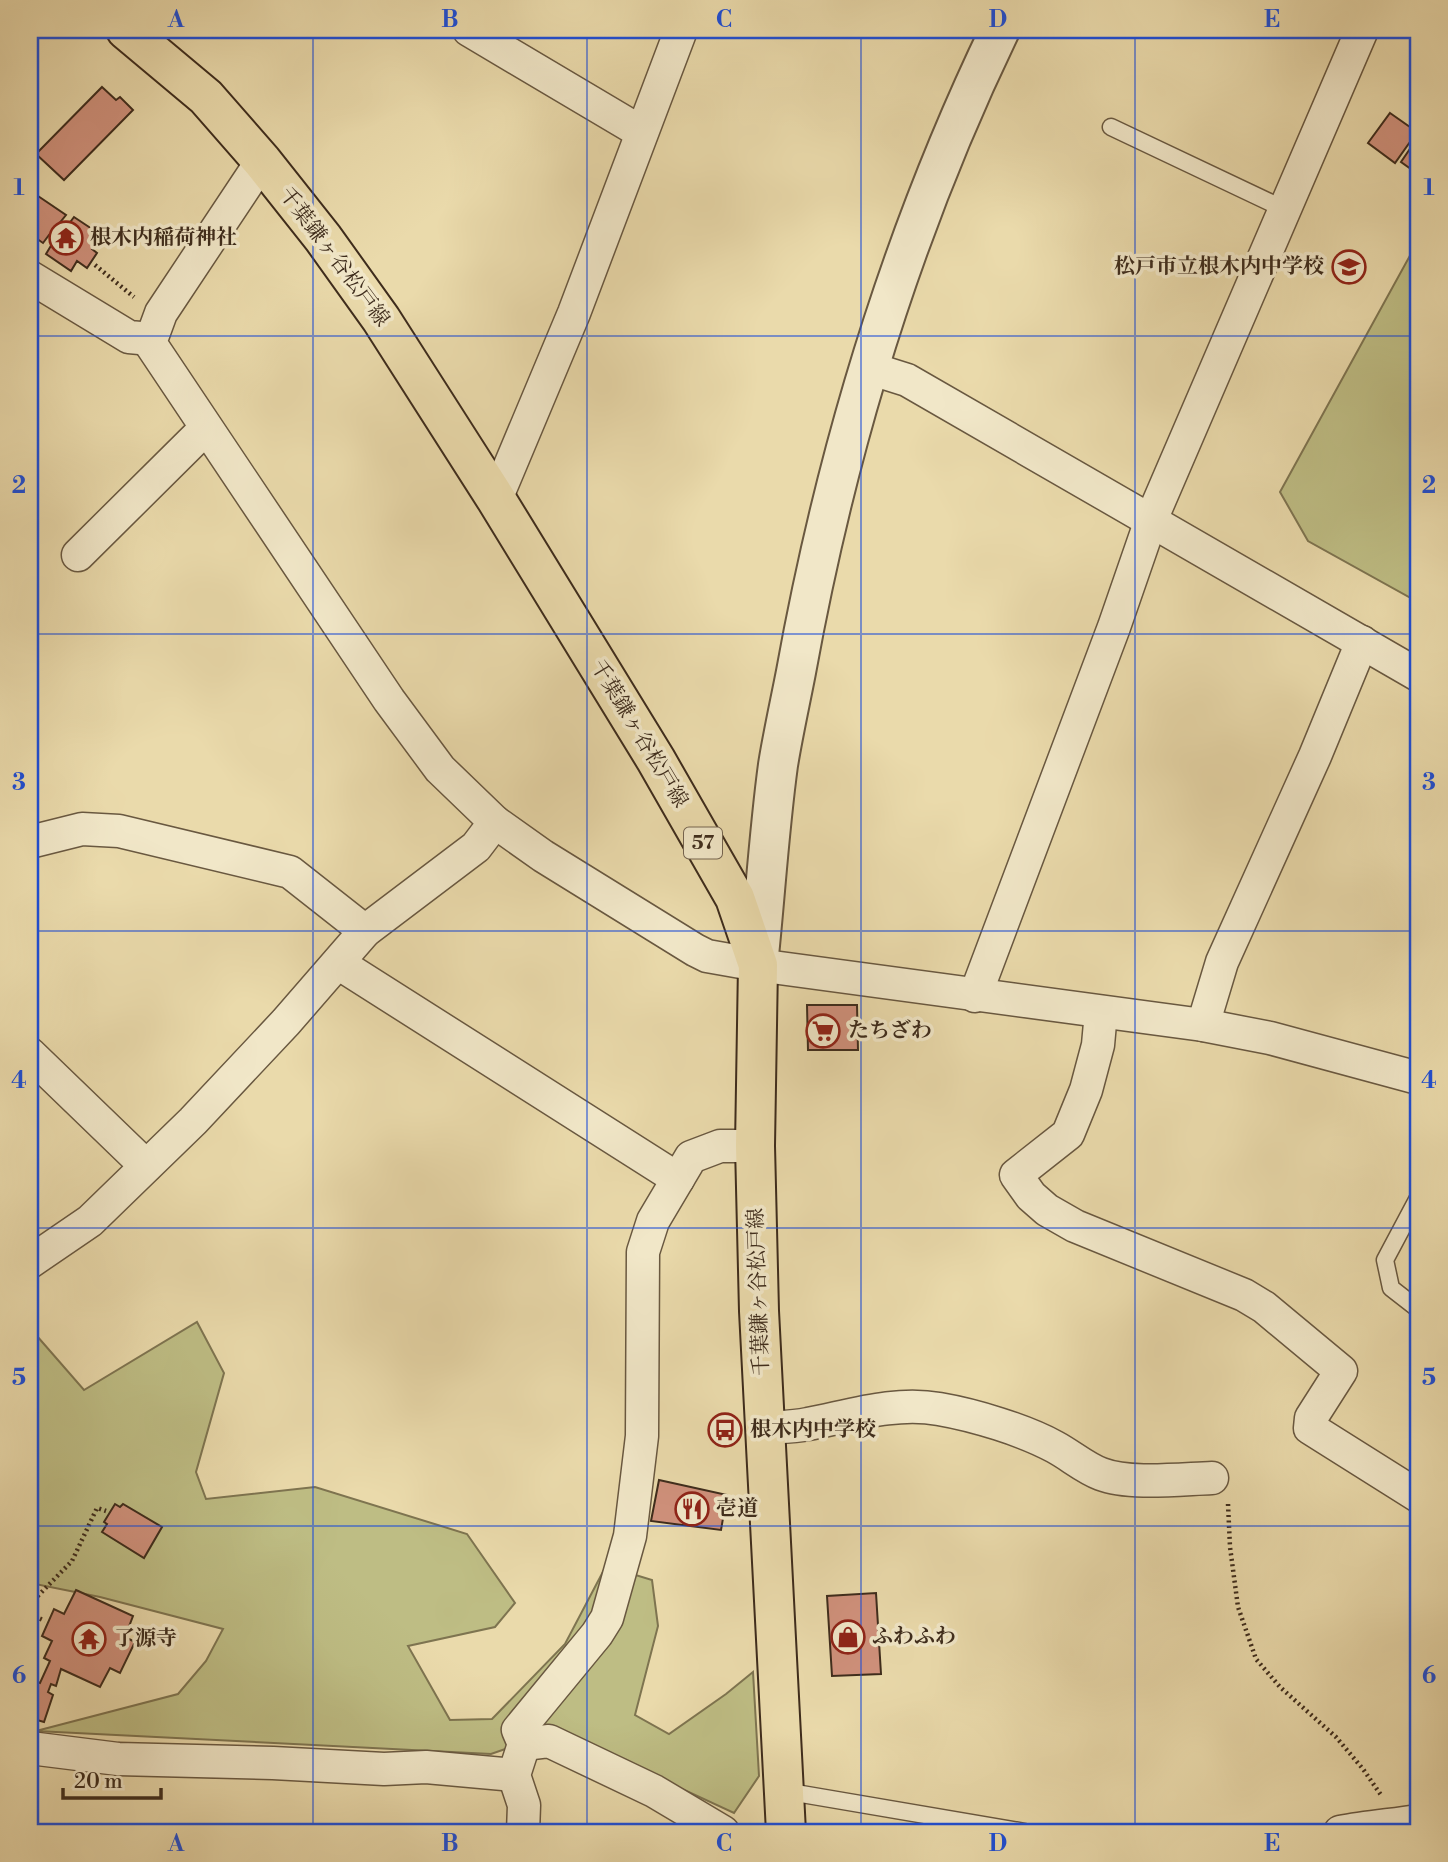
<svg xmlns="http://www.w3.org/2000/svg" width="1448" height="1862" viewBox="0 0 1448 1862" font-family="'Libre Bodoni','Noto Serif JP',serif">
	<style>
		.green { fill: #bebd84; stroke: #7e7450; stroke-width: 2 }
		.building { fill: #d0917c; stroke: #3e2c1c; stroke-width: 2 }
		.lines { fill: none; stroke-linecap: round; stroke-linejoin: round }
		.service-casing { stroke: #695840; stroke-width: 19 }
		.minor-casing { stroke: #695840; stroke-width: 35 }
		.tertiary-casing { stroke: #695840; stroke-width: 42 }
		.primary-casing { stroke: #3e2c1c; stroke-width: 42 }
		.path { stroke: #3e2c1c; stroke-width: 4.5; stroke-dasharray: 2 3.5; stroke-linecap: butt }
		.service { stroke: #f1e7c8; stroke-width: 16 }
		.minor { stroke: #f1e7c8; stroke-width: 32 }
		.tertiary { stroke: #f1e7c8; stroke-width: 38 }
		.primary { stroke: #eadaab; stroke-width: 38 }
		.grid { fill: none; stroke: #1d4ed8; stroke-width: 2; stroke-opacity: 0.55 }
		.labels { text-anchor: middle; dominant-baseline: central; stroke-width: 7; stroke-linejoin: round; paint-order: stroke }
		.shield { fill: #f1e7c8; stroke: #746450; stroke-width: 2 }
		.shield-label { font-size: 19px; font-weight: bold; fill: #3e2c1c }
		.poi-label { font-size: 21px; font-weight: bold; fill: #3e2c1c; stroke: #f1e7c8; text-anchor: start }
		.street-label { font-size: 21px; fill: #3e2c1c; stroke: #f1e7c8 }
		.neatline { fill: none; stroke: #1d4ed8; stroke-width: 2.5 }
		.grid-label { font-size: 23px; text-anchor: middle; font-weight: bold; fill: #1d4ed8 }
	</style>
	<rect width="100%" height="100%" fill="#eadaab"/>
	<filter id="stains"><feTurbulence type="fractalNoise" baseFrequency=".00286" numOctaves="4"/><feColorMatrix values="0 0 0 0 .2 0 0 0 0 .09 0 0 0 0 .02 0 0 0 .5 -.17"/></filter>
	<radialGradient id="worn" r=".72"><stop offset=".6" stop-color="#630" stop-opacity="0"/><stop offset="1" stop-color="#630" stop-opacity=".3"/></radialGradient>
	<!-- green -->
	<g class="green">
		<path d="M1418,241v361l-110,-61 -28,-49z"/>
		<path d="M197,1322l27,51 -28,99 10,27 109,-12 152,47 48,69 -20,24 -87,19 42,74 42,-1 73,-75 41,-78 46,14 6,46 -23,89 34,19 57,-40 27,-22 6,104 -25,37 -177,-82 -66,23 -455,-23 142,-37 28,-33 17,-32 -123,-32 -70,-14v-255l54,62z"/>
	</g>
	<!-- building -->
	<g class="building">
		<path d="M102,87l14,13 4,-3 13,13 -69,70 -28,-26z"/>
		<path d="M1390,113l27,19 -22,31 -27,-20z"/>
		<path d="M1418,137v37l-17,-12z"/>
		<path d="M38,196l28,19 -8,10 7,4 9,-12 27,18 -9,14 5,4 -10,15 -10,-7 -6,10 -25,-17 6,-10 -2,-2 3,-5 -4,-2 -6,8 -13,-9v-26z"/>
		<path d="M807,1005h50l1,45h-50z"/>
		<path d="M659,1480l68,15 -6,35 -70,-9z"/>
		<path d="M115,1504l5,3 3,-3 39,23 -18,31 -42,-26 5,-8 -3,-2z"/>
		<path d="M76,1590l57,26 -8,21 10,5 -15,31 -10,-5 -10,19 -39,-18 -5,17 -5,-2 -3,8 5,3 -9,27 -14,-4v-39l10,4 10,-22 -6,-3 8,-17 -10,-5 12,-27 10,5z"/>
		<path d="M876,1593l5,81 -49,2 -5,-80z"/>
	</g>
	<g class="lines">
		<defs>
			<g id="service">
				<path d="M1111,127l173,82"/>
				<path d="M1418,1198l-33,62 6,28 27,21"/>
				<path d="M784,1791l241,41"/>
			</g>
			<g id="minor">
				<path d="M469,30l172,102"/>
				<path d="M262,161l-101,152 -11,30 239,357 51,69 55,53 48,34 152,94 12,6 51,9 445,60 67,13 148,40"/>
				<path d="M30,277l99,60 22,2"/>
				<path d="M869,368l38,12 511,295"/>
				<path d="M496,499l78,-186 107,-283"/>
				<path d="M78,555l128,-127"/>
				<path d="M30,842l52,-13 37,2 171,41 75,59"/>
				<path d="M338,963l340,216"/>
				<path d="M975,996l139,-369 37,-107 211,-490"/>
				<path d="M1101,1012l-3,33 -12,45 -18,44 -52,41 15,21 16,14 28,16 169,69 20,12 77,64 -30,47 -1,10 108,68"/>
				<path d="M1203,1025l19,-63 93,-206 47,-114"/>
				<path d="M30,1054l116,112"/>
				<path d="M30,1262l60,-41 103,-100 93,-99 79,-91 111,-84 19,-25"/>
				<path d="M765,1428c14,-1 29,-1 43,-4 42,-8 87,-23 131,-15 35,6 85,21 116,38 15,8 30,21 46,27 28,11 80,5 111,4"/>
				<path d="M524,1744l25,-3 105,50 69,41"/>
				<path d="M30,1748l88,11 155,4 111,6 42,-2 88,8"/>
				<path d="M523,1832l1,-27 -10,-30 10,-31 -6,-14 79,-96 10,-16 23,-82 12,-100 1,-184 10,-31 38,-64 29,-11h35"/>
				<path d="M1340,1832c26,-5 52,-7 78,-11"/>
			</g>
			<path id="tertiary" d="M758,965c7,-66 11,-134 20,-200 5,-31 12,-62 18,-93 40,-221 106,-439 204,-642"/>
			<path id="primary" d="M126,30l80,67 56,64 61,77 58,81 115,180 160,261 79,138 23,67 -3,181 4,165 27,521"/>
		</defs>
		<!-- service casing -->
		<use href="#service" class="service-casing"/>
		<!-- minor casing -->
		<use href="#minor" class="minor-casing"/>
		<!-- tertiary casing -->
		<use href="#tertiary" class="tertiary-casing"/>
		<!-- primary casing -->
		<use href="#primary" class="primary-casing"/>
		<!-- path -->
		<g class="path">
			<path d="M95,265l39,32"/>
			<path d="M1228,1504l2,43 8,60 18,52 24,28 56,50 27,32 18,26"/>
			<path d="M30,1604l42,-43 25,-53 9,3"/>
			<path d="M30,1614l15,7"/>
		</g>
		<!-- service -->
		<use href="#service" class="service"/>
		<!-- minor -->
		<use href="#minor" class="minor"/>
		<!-- tertiary -->
		<use href="#tertiary" class="tertiary"/>
		<!-- primary -->
		<use href="#primary" class="primary"/>
	</g>
	<!-- grid -->
	<path class="grid" d="M313,30v1802M587,30v1802M861,30v1802M1135,30v1802M30,336h1388M30,634h1388M30,931h1388M30,1228h1388M30,1526h1388"/>
	<!-- icons -->
	<defs>
		<symbol id="temple-ring" viewBox="-11 -11 22 22"><circle r="9.5" fill="#f1e7c8" stroke="#8f2418" stroke-width="1.5"/><path d="M0-6L5-2H3V0L6.5 2.5H4V6H1.5V3h-3V6H-4V2.5H-6.5L-3 0V-2H-5Z" fill="#8f2418"/></symbol>
		<symbol id="school-ring" viewBox="-11 -11 22 22"><circle r="9.5" fill="#f1e7c8" stroke="#8f2418" stroke-width="1.5"/><path d="M0-5L7-2L0 1L-7-2ZM-4 1L0 2.5L4 1V4Q0 6-4 4Z" fill="#8f2418"/></symbol>
		<symbol id="supermarket-ring" viewBox="-11 -11 22 22"><circle r="9.5" fill="#f1e7c8" stroke="#8f2418" stroke-width="1.5"/><path d="M-6-5.5h2.5l.6 2H6L4.5 2H-2.5L-4.4-4H-6ZM-1.5 3.2a1.3 1.3 0 1 0 .1 0ZM3 3.2a1.3 1.3 0 1 0 .1 0Z" fill="#8f2418"/></symbol>
		<symbol id="bus-ring" viewBox="-11 -11 22 22"><circle r="9.5" fill="#f1e7c8" stroke="#8f2418" stroke-width="1.5"/><path d="M-5-6H5V4H4V6H2V4H-2V6H-4V4H-5ZM-3.5-4V0h7V-4ZM-3.5 1.2v1.5H-2V1.2ZM2 1.2v1.5H3.5V1.2Z" fill="#8f2418"/></symbol>
		<symbol id="restaurant-ring" viewBox="-11 -11 22 22"><circle r="9.5" fill="#f1e7c8" stroke="#8f2418" stroke-width="1.5"/><path d="M-5-6h1v4h1v-4h1v4h1v-4h1v5L-1.5 .5V6h-2V.5L-5-1ZM5-6V6H3V1.5H1.5Q1.5-4 5-6Z" fill="#8f2418"/></symbol>
		<symbol id="shop-ring" viewBox="-11 -11 22 22"><circle r="9.5" fill="#f1e7c8" stroke="#8f2418" stroke-width="1.5"/><path d="M-5-2.5h2.3a2.7 3.5 0 0 1 5.4 0H5L5.5 6h-11ZM-1.5-2.5h3a1.5 2.3 0 0 0-3 0Z" fill="#8f2418"/></symbol>
	</defs>
	<g fill-rule="evenodd">
		<use href="#temple-ring" x="47" y="219" width="38" height="38"/>
		<use href="#school-ring" x="1330" y="248" width="38" height="38"/>
		<use href="#supermarket-ring" x="804" y="1012" width="38" height="38"/>
		<use href="#bus-ring" x="706" y="1411" width="38" height="38"/>
		<use href="#restaurant-ring" x="673" y="1490" width="38" height="38"/>
		<use href="#shop-ring" x="829" y="1618" width="38" height="38"/>
		<use href="#temple-ring" x="70" y="1620" width="38" height="38"/>
	</g>
	<g class="labels">
		<!-- shield labels -->
		<rect class="shield" x="684" y="827.5" width="38" height="31" rx="5"/>
		<g class="shield-label">
			<text x="703" y="843">57</text>
		</g>
		<!-- poi labels -->
		<g class="poi-label">
			<text x="90" y="238">根木内稲荷神社</text>
			<text x="1324" y="267" text-anchor="end">松戸市立根木内中学校</text>
			<text x="848" y="1031">たちざわ</text>
			<text x="750" y="1430">根木内中学校</text>
			<text x="716" y="1509">壱道</text>
			<text x="872" y="1637">ふわふわ</text>
			<text x="114" y="1639">了源寺</text>
		</g>
		<!-- street labels -->
		<g class="street-label">
			<text transform="translate(334 257) rotate(53)">千葉鎌ヶ谷松戸線</text>
			<text transform="translate(639 734) rotate(59)">千葉鎌ヶ谷松戸線</text>
			<text transform="translate(759 1292) rotate(-92)">千葉鎌ヶ谷松戸線</text>
		</g>
	</g>
	<!-- margin -->
	<rect width="1448" height="1862" fill="none" stroke="#eadaab" stroke-width="77"/>
	<!-- scale -->
	<path d="M63 1788v10h98v-10" fill="none" stroke="#3e2c1c" stroke-width="3.5"/>
	<text x="74" y="1788" font-size="21" fill="#3e2c1c" stroke="#f1e7c8" stroke-width="5" paint-order="stroke">20 m</text>
	<rect x="38" y="38" width="1372" height="1786" class="neatline"/>
	<g class="grid-label">
		<text x="176" y="27">A</text>
		<text x="450" y="27">B</text>
		<text x="724" y="27">C</text>
		<text x="998" y="27">D</text>
		<text x="1272" y="27">E</text>
		<text x="19" y="195">1</text>
		<text x="1429" y="195">1</text>
		<text x="19" y="493">2</text>
		<text x="1429" y="493">2</text>
		<text x="19" y="790">3</text>
		<text x="1429" y="790">3</text>
		<text x="19" y="1088">4</text>
		<text x="1429" y="1088">4</text>
		<text x="19" y="1385">5</text>
		<text x="1429" y="1385">5</text>
		<text x="19" y="1683">6</text>
		<text x="1429" y="1683">6</text>
		<text x="176" y="1851">A</text>
		<text x="450" y="1851">B</text>
		<text x="724" y="1851">C</text>
		<text x="998" y="1851">D</text>
		<text x="1272" y="1851">E</text>
	</g>
	<rect width="100%" height="100%" filter="url(#stains)"/>
	<rect width="100%" height="100%" fill="url(#worn)"/>
</svg>
